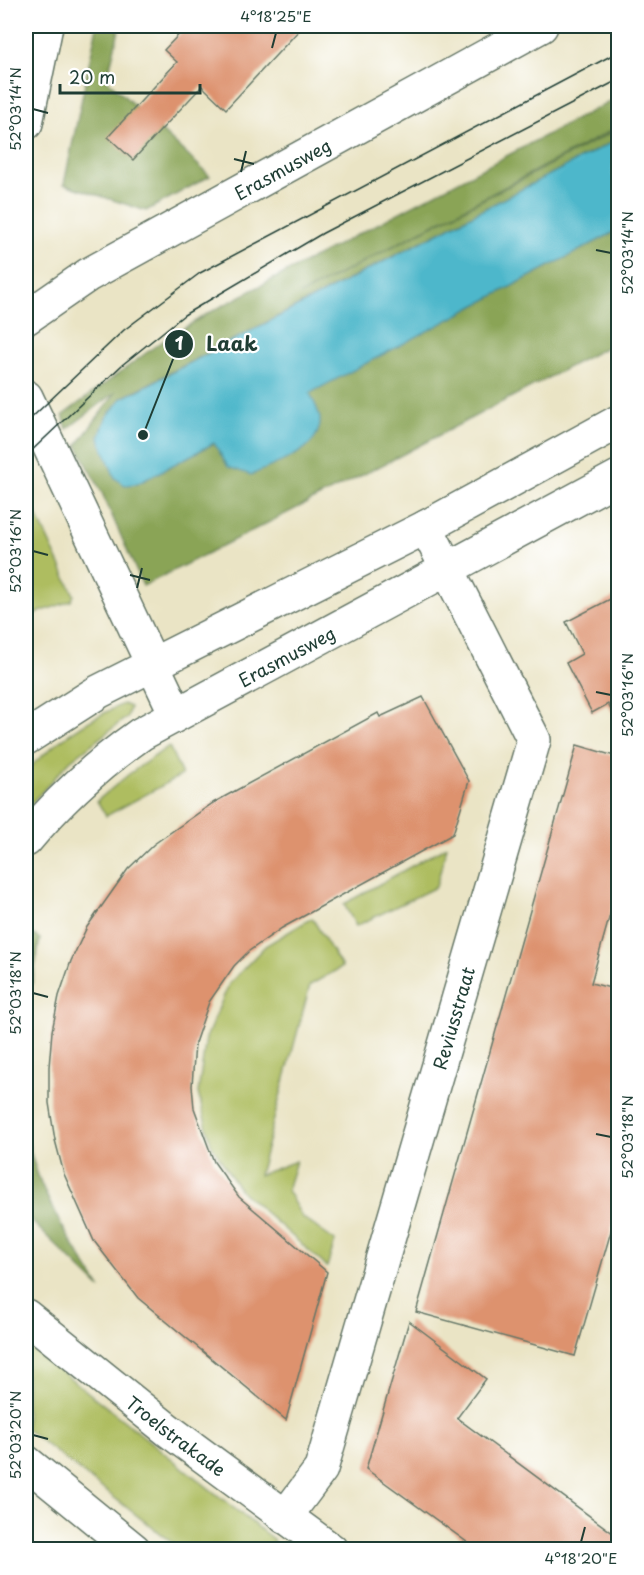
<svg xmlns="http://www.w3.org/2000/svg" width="644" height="1575" viewBox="0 0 644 1575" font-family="'Playpen Sans',sans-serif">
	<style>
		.green { fill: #aebd60; stroke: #667d4a; stroke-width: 1.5 }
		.forest { fill: #8aa456; stroke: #547045; stroke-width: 1.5 }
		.water { fill: #4db7cb; stroke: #367a80; stroke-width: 1.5 }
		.building { fill: #dd926e }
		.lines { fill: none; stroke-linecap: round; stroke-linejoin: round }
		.minor-casing { stroke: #667767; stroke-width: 36 }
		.secondary-casing { stroke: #667767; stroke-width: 36 }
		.minor { stroke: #fff; stroke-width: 33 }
		.secondary { stroke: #fff; stroke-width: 33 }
		.tram { stroke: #1f3d34; stroke-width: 1.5 }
		.ticks { fill: none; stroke: #1f3d34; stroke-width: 2 }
		.labels { text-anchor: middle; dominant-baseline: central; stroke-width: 4.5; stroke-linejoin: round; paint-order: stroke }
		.street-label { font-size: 18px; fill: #1f3d34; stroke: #fff }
		.leader { fill: none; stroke: #1f3d34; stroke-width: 2 }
		.callout-dot { fill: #1f3d34; stroke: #fff; stroke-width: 2 }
		.mark-label { font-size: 18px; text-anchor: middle; font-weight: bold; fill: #fff }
		.callout-label { font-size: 20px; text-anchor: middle; font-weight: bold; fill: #1f3d34; stroke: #fff; stroke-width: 4.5; stroke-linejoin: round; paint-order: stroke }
		.neatline { fill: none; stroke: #1f3d34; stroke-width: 2 }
		.ticks-label { font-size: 15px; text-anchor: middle; fill: #1f3d34 }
	</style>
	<rect width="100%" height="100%" fill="#fff"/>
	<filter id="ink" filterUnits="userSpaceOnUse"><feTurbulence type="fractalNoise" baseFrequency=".0167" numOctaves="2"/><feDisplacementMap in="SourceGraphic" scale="12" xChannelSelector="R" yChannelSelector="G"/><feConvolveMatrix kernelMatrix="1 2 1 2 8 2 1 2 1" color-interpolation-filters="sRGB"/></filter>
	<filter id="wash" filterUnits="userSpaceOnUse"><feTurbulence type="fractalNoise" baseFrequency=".008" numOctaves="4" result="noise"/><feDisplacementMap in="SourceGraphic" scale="24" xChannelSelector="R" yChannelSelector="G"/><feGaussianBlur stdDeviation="1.35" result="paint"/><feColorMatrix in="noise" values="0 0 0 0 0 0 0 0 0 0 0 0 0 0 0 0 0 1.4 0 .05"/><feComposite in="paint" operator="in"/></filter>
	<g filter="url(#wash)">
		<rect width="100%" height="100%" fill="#eae4c5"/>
		<!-- green -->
		<g class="green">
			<path d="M30,501l44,94 -3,6 -45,16v-112z"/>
			<path d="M123,704l7,3 -3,10 -57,44 -44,48v-38c33,-32 55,-48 97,-67z"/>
			<path d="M169,746l13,29 -76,41 -9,-15 32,-27z"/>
			<path d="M447,846l-11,41 -80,39 -12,-22z"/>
			<path d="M312,918l30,49 -32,18 -51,190 37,-14 -9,29 15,27 33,24 -8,26 -88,-78 -28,-45 -13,-51 8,-55 23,-54 36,-38z"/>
			<path d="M26,1343l248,197 2,9h-96l-154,-120z"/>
		</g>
		<!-- forest -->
		<g class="forest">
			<path d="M97,26h23l-13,54 103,96 -64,35 -82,-27z"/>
			<path d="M618,97v30l-318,168 318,-166v10l-497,259 -15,20 -7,20 38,46 481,-254v111l-230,121 -245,124 -41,-93 -25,-48 39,-53 -49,37 -4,-14 95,-71 49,-30z"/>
			<path d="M34,935l6,4 -14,76v-70z"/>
			<path d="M26,1132c10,58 44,109 75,157l-75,-73z"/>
		</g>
		<!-- water -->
		<path class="water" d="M618,139v91l-308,163c3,8 9,17 10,26 1,33 -44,44 -69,56l-23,-8 -14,-24 -77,41 -12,1 -10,-7 -16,-40 7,-20 15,-19z"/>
		<g id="blocks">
			<!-- building -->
			<g class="building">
				<path d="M187,26h116l-77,83 -24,-23 -69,74 -25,-23 69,-75 -13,-12z"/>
				<path d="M618,595v129l-10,-20 -16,9 -26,-50 16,-9 -16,-32z"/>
				<path d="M423,697l46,84 -16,53 -171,94 -33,23 -15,15 -25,36 -14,41 -3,43 2,22 20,54 25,35 88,75 -41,148 -148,-122 -44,-57 -30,-67 -9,-34 -6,-37v-36l3,-36 7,-35 12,-35 16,-34 41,-58 26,-25 59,-41 165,-90 2,4z"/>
				<path d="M577,745l41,12v129l-27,97 27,7v217l-43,149 -159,-44z"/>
				<path d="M409,1321l77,58 -29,39 161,119v13h-140l-112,-81z"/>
			</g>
		</g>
	</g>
	<g filter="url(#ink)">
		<use href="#blocks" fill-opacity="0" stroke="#667767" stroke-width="1.5"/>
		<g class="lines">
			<defs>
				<g id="minor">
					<path d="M26,123l20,-97"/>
					<path id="s1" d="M26,318l62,-43 453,-249"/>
					<path d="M26,397l150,317"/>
					<path id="s2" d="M26,1316l142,114 163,120"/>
					<path d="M26,1462l108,88"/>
					<path id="s3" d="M285,1517l36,-48 213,-729 -108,-213"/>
				</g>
				<g id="secondary">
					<path d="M26,738l72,-46 328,-165 192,-105"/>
					<path id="s4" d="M26,840c34,-41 71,-75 115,-106l477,-257"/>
				</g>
			</defs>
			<!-- minor casing -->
			<use href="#minor" class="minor-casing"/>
			<!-- secondary casing -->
			<use href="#secondary" class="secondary-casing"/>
			<!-- minor -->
			<use href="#minor" class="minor"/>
			<!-- secondary -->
			<use href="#secondary" class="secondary"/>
			<!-- tram -->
			<g class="tram">
				<path d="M26,423l98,-93 76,-57 418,-221"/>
				<path d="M26,456l96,-91 62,-50 139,-82 295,-153"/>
			</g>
		</g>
	</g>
	<!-- ticks -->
	<path class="ticks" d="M272,48l4,-15M33,109l15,4M234,159l20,5M241,172l5,-21M596,250l15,3M33,551l15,4M130,575l20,5M137,588l5,-20M596,692l15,3M33,993l15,4M596,1134l15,3M33,1435l15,4M581,1542l4,-15"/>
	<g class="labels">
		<!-- street labels -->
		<g class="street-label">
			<text stroke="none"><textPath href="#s1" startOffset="297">Erasmusweg</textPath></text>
			<text stroke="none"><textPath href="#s4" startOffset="322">Erasmusweg</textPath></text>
			<text stroke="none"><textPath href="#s3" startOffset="530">Reviusstraat</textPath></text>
			<text stroke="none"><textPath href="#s2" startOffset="192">Troelstrakade</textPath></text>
		</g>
	</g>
	<!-- callouts -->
	<path class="leader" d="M143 435L179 344"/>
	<g class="callout-dot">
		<circle cx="143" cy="435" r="6"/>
		<circle cx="179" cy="344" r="15"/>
	</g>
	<g class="mark-label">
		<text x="179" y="350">1</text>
	</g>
	<g class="callout-label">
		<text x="232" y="351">Laak</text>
	</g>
	<!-- margin -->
	<rect width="644" height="1575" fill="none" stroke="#fff" stroke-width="66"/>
	<!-- scale -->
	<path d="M60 84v9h140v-9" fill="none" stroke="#1f3d34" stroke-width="3"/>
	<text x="69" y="84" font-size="18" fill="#1f3d34" stroke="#ffffff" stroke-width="4.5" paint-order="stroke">20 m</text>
	<rect x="33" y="33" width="578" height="1509" class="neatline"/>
	<g class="ticks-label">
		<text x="276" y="22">4°18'25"E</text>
		<text transform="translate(16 109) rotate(-90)" y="5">52°03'14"N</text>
		<text transform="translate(628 253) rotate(-90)" y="5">52°03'14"N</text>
		<text transform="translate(16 551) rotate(-90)" y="5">52°03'16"N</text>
		<text transform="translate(628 695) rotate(-90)" y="5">52°03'16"N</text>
		<text transform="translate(16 993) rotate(-90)" y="5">52°03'18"N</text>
		<text transform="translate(628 1137) rotate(-90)" y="5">52°03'18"N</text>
		<text transform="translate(16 1435) rotate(-90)" y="5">52°03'20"N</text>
		<text x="581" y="1564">4°18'20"E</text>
	</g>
</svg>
